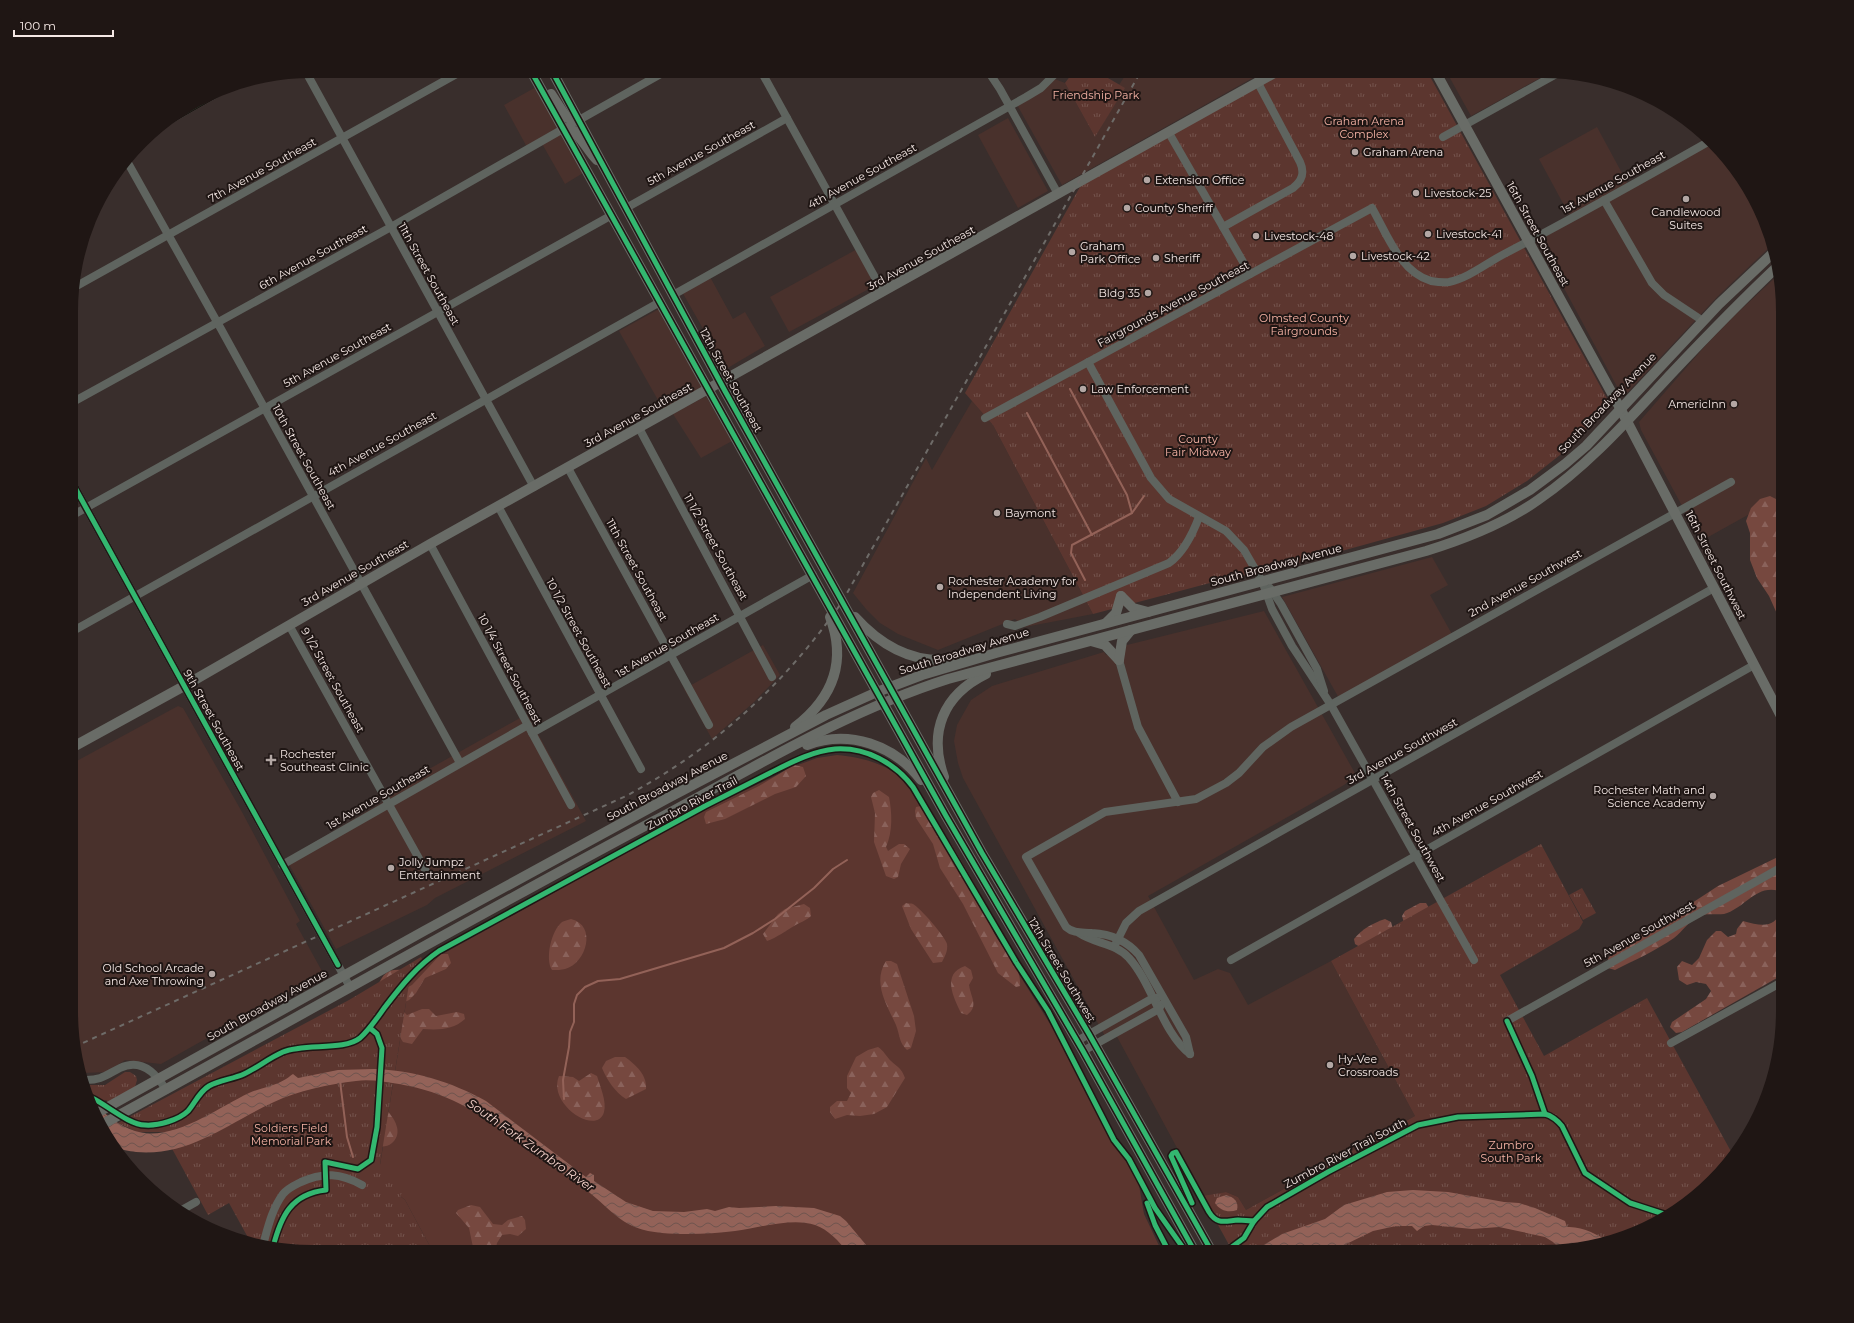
<svg xmlns="http://www.w3.org/2000/svg" width="1854" height="1323" viewBox="0 0 1854 1323" font-family="Montserrat,sans-serif">
	<style>
		.built { fill: #49312c }
		.grass { fill: #5c362f }
		.forest { fill: url(#forest-firs) }
		.park { fill: url(#park-tufts) }
		.water { fill: url(#water-waves) }
		.lines { fill: none; stroke-linecap: round; stroke-linejoin: round }
		.stream { stroke: #936258; stroke-width: 2 }
		.minor { stroke: #5f645f; stroke-width: 8 }
		.major { stroke: #696c67; stroke-width: 10 }
		.rail { stroke: #6e6b68; stroke-width: 2; stroke-dasharray: 5 5; stroke-linecap: butt }
		.cycleway-casing { stroke: #1f1614; stroke-width: 8 }
		.cycleway { stroke: #33b770; stroke-width: 5 }
		.poi-dot { fill: #b3a7a4; stroke: #1f1614; stroke-width: 1.5 }
		.labels { text-anchor: middle; dominant-baseline: central; stroke-width: 4; stroke-linejoin: round; paint-order: stroke }
		.park-label { font-size: 11px; fill: #f7b4a6; stroke: #1f1614 }
		.poi-label { font-size: 11px; fill: #f5e8e5; stroke: #1f1614; text-anchor: start }
		.street-label { font-size: 11px; fill: #f5e8e5; stroke: #1f1614 }
		.water-label { font-size: 12px; font-style: italic; fill: #f8d5ce; stroke: #1f1614 }
	</style>
	<defs>
		<pattern id="forest-firs" width="22" height="20" patternUnits="userSpaceOnUse"><rect width="22" height="20" fill="#76483f"/><path d="M5 1l3.5 6h-7zM16 11l3.5 6h-7z" fill="#8a625b"/></pattern>
		<pattern id="park-tufts" width="24" height="20" patternUnits="userSpaceOnUse"><rect width="24" height="20" fill="#5c362f"/><path d="M3 7l-1-3M5 7V3M7 7l1-3M15 17l-1-3M17 17v-4M19 17l1-3" fill="none" stroke="#74534d"/></pattern>
		<pattern id="water-waves" width="16" height="10" patternUnits="userSpaceOnUse"><rect width="16" height="10" fill="#936258"/><path d="M0 5q4-4 8 0t8 0" fill="none" stroke="#6e544e"/></pattern>
	</defs>
	<rect width="100%" height="100%" fill="#392e2c"/>
	<!-- built -->
	<g class="built">
		<path d="M1128,71h137l-203,114 -46,-82 36,-25 13,5 30,54 29,-49 -5,-3z"/>
		<path d="M1446,71l105,1 -80,44z"/>
		<path d="M536,87l47,86 -18,11 -24,-42 -13,7 -24,-44z"/>
		<path d="M1008,118l40,73 -30,17 -40,-73z"/>
		<path d="M1597,127l32,59 79,-44 43,49 22,53 -55,52 -90,96 -7,2 -84,-156 34,-20 -32,-59z"/>
		<path d="M859,248l19,36 -89,48 -19,-35z"/>
		<path d="M1779,274l3,22v59l-5,4 5,10v127l-81,45 -60,-111 -2,-8 66,-76 27,-28z"/>
		<path d="M709,275l24,44 12,-7 20,34 -39,23 -45,-79z"/>
		<path d="M659,309l44,78 -40,22 -44,-78z"/>
		<path d="M706,396l26,45 -31,17 -28,-44z"/>
		<path d="M972,401l21,24 100,189 -68,13 -10,-8 -77,31 -40,-16 -18,-11 -14,-14 -13,-16 73,-135 6,12z"/>
		<path d="M1432,557l16,28 -18,10 23,41 -113,64 -58,-103z"/>
		<path d="M1264,611l92,164 -12,10 -196,111 46,84 24,-11 12,4 18,32 83,-44 84,155 -169,94 -8,-13 -12,-5 -23,4 -88,-163 -9,5 -143,-260 -5,-15 -4,-22 3,-16 14,-25 21,-14 112,-34 2,3 17,-5v-4z"/>
		<path d="M763,645l17,30 -26,27 -42,37 -28,-50z"/>
		<path d="M178,706l5,2 59,104 58,109 -4,3 27,49 -162,91 -36,-4 -18,12 -24,1 -10,-30v-280z"/>
		<path d="M527,714l59,107 -151,77 -8,7 -91,44 -50,-90 97,-57 -2,-6z"/>
	</g>
	<!-- grass -->
	<path class="grass" d="M837,755c22,2 44,7 62,21 6,5 10,12 14,18l92,158 47,75 61,117 12,15 14,26 5,29 18,38h-694l-4,-5 -9,5h-22l-28,-52 -5,-4 -20,-31 29,-181 19,-22 272,-150 98,-47 19,-7z"/>
	<!-- forest -->
	<g class="forest">
		<path d="M1770,496l12,6v123l-13,-29 -12,-18 -7,-18v-27l-4,-12 5,-13 9,-9z"/>
		<path d="M794,765l9,2 3,9 -10,11 -21,7 -50,25 -19,5 -2,-7 2,-5 53,-26z"/>
		<path d="M879,790l10,7c3,16 4,34 -3,50l2,4 11,-7h5l6,5 -9,15 -3,13 -4,2 -8,-3 -12,-34 1,-29 -4,-16 2,-4z"/>
		<path d="M921,806c12,3 55,79 62,94 4,9 5,20 9,29 8,18 30,36 28,57l-4,1 -18,-14 -35,-69 -23,-36 -7,-24 -17,-26 -1,-7 1,-4z"/>
		<path d="M1782,855v43l-3,-7c-23,-7 -35,18 -55,23 -8,1 -17,-1 -24,2 -11,4 -17,15 -26,22 -19,13 -39,22 -59,32l-7,-2v-9l5,-8 50,-29 55,-36z"/>
		<path d="M1782,900v75l-100,57 -6,1 -6,-6 2,-5 34,-23 5,-8 -5,-7 -10,-2 -9,3 -8,-5 -2,-13 5,-6 10,4 7,-7 8,-18 9,-9h5l7,6 8,-3 1,-5 6,-8c24,7 37,6 39,-21z"/>
		<path d="M906,903c2,1 5,0 7,1 7,4 32,32 34,40 1,7 -2,12 -5,18l-9,1 -22,-34 -9,-23z"/>
		<path d="M1420,903h6l3,5 -25,15 -2,-7 3,-5z"/>
		<path d="M804,904l6,4 1,8c-5,5 -11,6 -17,10 -9,5 -16,11 -27,15l-4,-7 15,-20 7,-5z"/>
		<path d="M571,919c26,6 16,44 -6,50 -4,1 -8,1 -13,1 -7,-11 -1,-39 10,-48 2,-1 6,-2 9,-3z"/>
		<path d="M1385,919l6,3 2,7 -33,18 -5,-3 -1,-5c8,-10 19,-16 31,-20z"/>
		<path d="M441,954h7l3,9 -5,6 -21,9 -9,15 -7,7 -8,4v5l6,6 15,-6h7l7,7 21,-4 7,2 1,5c-12,11 -26,11 -42,10l-11,15 -9,-2 -5,-8 -20,-49c6,-12 10,-16 24,-15l4,18 6,-3z"/>
		<path d="M886,961h5l6,3 17,52 2,15 -5,17 -4,2c-8,-7 -7,-15 -11,-25 -9,-20 -24,-42 -10,-64z"/>
		<path d="M965,966l6,4 2,8 -4,7c2,13 10,21 -2,30l-6,-2c-7,-15 -20,-39 4,-47z"/>
		<path d="M878,1047c6,4 8,9 13,14 7,7 10,6 14,17l-18,29 -13,7 -14,2 -13,-1 -12,4 -5,-7v-5l7,-6h10l4,-8 -4,-5v-12l9,-19 12,-7z"/>
		<path d="M615,1057h10c11,8 22,18 21,32l-20,10c-11,-7 -19,-19 -24,-31l4,-7z"/>
		<path d="M591,1073l6,3c3,10 10,26 7,36 -7,25 -57,-8 -45,-36l14,1 6,4z"/>
		<path d="M385,1108c9,10 19,24 7,35 -5,4 -9,4 -16,3z"/>
		<path d="M471,1205l9,2 13,17 9,1 6,-5 14,-4 3,4 1,9 -8,7 -8,-2 -8,1 -5,8 -2,9h-21l-5,-24 -13,-15 2,-3z"/>
	</g>
	<!-- park -->
	<g class="park">
		<path d="M1074,71h22l29,17 -30,49 -30,-54z"/>
		<path d="M1287,71h140l183,333 -45,47 -38,30 -41,25 -43,17 -170,47 -48,9 -132,35 -100,-189 -28,-32 116,-208z"/>
		<path d="M1541,844l42,78 -4,7 -79,46 44,81 103,-58 87,159 -33,35 -52,35 -44,17 -62,8h-310l-31,-56 24,-4 12,5 8,13 169,-94 -84,-155z"/>
		<path d="M1582,888l14,25 -13,7 -14,-25z"/>
		<path d="M421,957l4,8 -16,19 -29,180 26,23 -6,9 5,4 28,52 -137,-1 -45,-8 -22,-40 -21,12 -45,-83h-26l-19,-9 231,-123z"/>
		<path d="M125,1072h5l6,4 1,4 -2,7 -27,15 -2,-2 -12,5 -7,-20h18z"/>
	</g>
	<!-- water -->
	<g class="water">
		<path d="M374,1069c39,1 78,13 112,32l100,76 4,-4 4,2v6l32,21 27,9 31,1 23,-3 8,2 14,-4 10,1 37,-2 38,2 26,8 6,5 26,31h-24c-9,-10 -20,-23 -33,-27 -22,-8 -57,3 -80,6 -23,3 -50,4 -73,2 -41,-4 -47,-21 -76,-43 -12,-10 -26,-18 -39,-27 -50,-36 -84,-68 -148,-79 -14,-2 -29,-5 -43,-3 -26,3 -59,10 -82,21 -46,21 -85,55 -138,50 -7,-1 -15,-2 -20,-6 -13,-10 -17,-26 -22,-41 13,10 25,21 41,26 37,12 82,-23 114,-38 11,-5 26,-7 37,-14 3,-2 4,-3 7,-5l5,4 40,-8z"/>
		<path d="M1413,1190l35,2 56,10 15,1 16,5 30,13 2,6c16,-1 30,8 44,15l-50,8 -8,-8 -8,-5 -46,-10 -27,2 -40,-4 -8,1 -7,5 -5,-5h-16l-23,5 -43,21h-78l30,-18 43,-15 19,-14 43,-13z"/>
		<path d="M1226,1195c8,2 13,7 11,15 -8,3 -17,1 -22,-7l2,-5z"/>
	</g>
	<g class="lines">
		<!-- stream -->
		<g class="stream">
			<path d="M1070,389l57,106 5,18"/>
			<path d="M1027,413l65,122"/>
			<path d="M1085,580l-14,-27 1,-8 60,-32 12,-17"/>
			<path d="M340,1081l7,56 6,20"/>
			<path d="M564,1099l-1,-19 6,-33 1,-15 4,-10v-18l3,-9 8,-8 13,-6 22,-2 104,-31 29,-15 22,-14 39,-31 19,-19 14,-9"/>
		</g>
		<!-- minor -->
		<g class="minor">
			<path d="M761,71l122,221"/>
			<path d="M988,71l12,18 58,105"/>
			<path d="M306,72l228,415"/>
			<path d="M579,120l87,-49"/>
			<path d="M168,121l60,-34"/>
			<path d="M1169,133l81,141"/>
			<path d="M1443,137l117,-65"/>
			<path d="M128,163l93,166 239,434"/>
			<path d="M1604,200l48,83 12,12 39,26"/>
			<path d="M626,208l161,-90"/>
			<path d="M1223,227l70,-39c9,-7 12,-15 7,-26l-42,-79"/>
			<path d="M73,288l389,-217"/>
			<path d="M673,295l353,-198 15,-9 17,-17"/>
			<path d="M1088,362l63,116 18,21 57,32 18,19 18,31 10,28 20,37 39,59 143,255"/>
			<path d="M73,402l318,-175 172,-98"/>
			<path d="M985,418l387,-210c15,26 28,64 59,73 6,1 12,2 18,1 20,-4 39,-20 57,-29 68,-35 135,-73 202,-111"/>
			<path d="M639,428l133,249"/>
			<path d="M568,468l141,257"/>
			<path d="M73,484l277,503"/>
			<path d="M498,506l143,263"/>
			<path d="M73,515l539,-300"/>
			<path d="M430,544l141,261"/>
			<path d="M1270,588l11,16 36,65 7,22"/>
			<path d="M1007,624l8,2 25,-9 129,-54c14,-10 24,-30 30,-46"/>
			<path d="M289,625l138,248"/>
			<path d="M73,631l587,-329"/>
			<path d="M1119,660l19,67 40,75"/>
			<path d="M532,733l281,-158"/>
			<path d="M282,865l246,-140"/>
			<path d="M1079,933c16,11 37,10 50,25 23,25 34,76 61,96"/>
			<path d="M1114,947l12,-24 13,-12 575,-323"/>
			<path d="M1231,960l523,-295"/>
			<path d="M1507,1021l275,-154"/>
			<path d="M1077,1041l76,-43h4"/>
			<path d="M1671,1043l111,-61"/>
			<path d="M1083,1051l76,-42 2,-4"/>
			<path d="M1190,1054l-4,-17 -47,-82c-12,-14 -29,-21 -47,-22 -10,-1 -18,1 -26,-6l-40,-70 79,-45 91,-13 30,-16 13,-10 24,-26 28,-20 440,-245"/>
			<path d="M86,1080c16,0 20,-5 34,-12 21,-10 36,5 46,22"/>
			<path d="M180,1211l16,-9"/>
			<path d="M263,1245c5,-18 9,-36 20,-51 5,-6 12,-9 18,-12 22,-10 40,-9 61,3"/>
		</g>
		<!-- major -->
		<g class="major">
			<path d="M531,71l415,745 137,235 112,201"/>
			<path d="M552,71l173,320 257,462 107,181 123,218"/>
			<path d="M1435,71l185,337 162,310"/>
			<path d="M551,94l15,23 8,4 5,-1"/>
			<path d="M563,129l5,-1c10,2 20,24 29,32"/>
			<path d="M1121,596l12,12 15,4"/>
			<path d="M855,617c27,30 60,48 102,42"/>
			<path d="M1106,623l10,-10 5,-17"/>
			<path d="M1091,641l14,4 14,15"/>
			<path d="M1119,660l3,-19 9,-11"/>
			<path d="M795,727c38,-29 52,-65 35,-110"/>
			<path d="M807,745c42,-16 87,0 114,35"/>
			<path d="M73,747l111,-61 246,-142 848,-473"/>
			<path d="M944,777c-16,-45 -1,-82 42,-103"/>
			<path d="M97,1113l327,-182 242,-132 160,-84 51,-23 45,-17 74,-22 442,-119 49,-19 43,-25 35,-26 21,-18 133,-142 56,-53"/>
			<path d="M101,1125c185,-101 367,-205 553,-304 96,-51 190,-109 294,-142l478,-128c39,-12 78,-27 112,-51 51,-35 91,-81 133,-126 35,-37 70,-73 107,-108"/>
		</g>
		<!-- rail -->
		<path class="rail" d="M74,1047l552,-251c88,-47 159,-112 216,-194l299,-531"/>
		<defs>
			<g id="cycleway">
				<path d="M531,71l415,745 137,235 112,201"/>
				<path d="M552,71l173,320 257,462 107,181 123,218"/>
				<path d="M168,121l60,-34"/>
				<path d="M73,484l265,481"/>
				<path d="M1507,1021l25,55 13,38"/>
				<path d="M92,1098c15,7 37,27 53,27 13,1 34,-5 43,-14 7,-8 11,-19 21,-25 11,-6 24,-7 35,-12 13,-6 25,-16 39,-22 21,-9 61,-1 77,-14 10,-9 17,-20 25,-31 16,-21 32,-41 54,-56 89,-48 177,-97 266,-145 22,-11 43,-22 65,-33 20,-10 42,-22 65,-24 31,-2 60,14 78,38l103,175 32,49 66,129 15,19 26,49 31,44"/>
				<path d="M1147,1203l8,22 14,27"/>
				<path d="M1192,1203l-21,-47 2,-3 3,-1 33,60c8,13 16,9 29,8 5,0 11,1 16,1"/>
				<path d="M273,1247c8,-31 18,-53 53,-57l-1,-28 33,7 13,-9 6,-33 5,-79 -5,-14 -7,-6"/>
				<path d="M1225,1252l19,-14 10,-17 13,-14 61,-35 90,-47 40,-8 87,-3c7,2 12,6 17,12l23,47 45,30 37,12"/>
			</g>
		</defs>
		<!-- cycleway casing -->
		<use href="#cycleway" class="cycleway-casing"/>
		<!-- cycleway -->
		<use href="#cycleway" class="cycleway"/>
	</g>
	<!-- markers -->
	<g class="poi-dot">
		<circle cx="1355" cy="152" r="4"/>
		<circle cx="1147" cy="180" r="4"/>
		<circle cx="1416" cy="193" r="4"/>
		<circle cx="1686" cy="199" r="4"/>
		<circle cx="1127" cy="208" r="4"/>
		<circle cx="1428" cy="234" r="4"/>
		<circle cx="1256" cy="236" r="4"/>
		<circle cx="1072" cy="252" r="4"/>
		<circle cx="1353" cy="256" r="4"/>
		<circle cx="1156" cy="258" r="4"/>
		<circle cx="1148" cy="293" r="4"/>
		<circle cx="1083" cy="389" r="4"/>
		<circle cx="1734" cy="404" r="4"/>
		<circle cx="997" cy="513" r="4"/>
		<circle cx="940" cy="587" r="4"/>
		<path d="M269 754h4v4h4v4h-4v4h-4v-4h-4v-4h4z"/>
		<circle cx="1713" cy="796" r="4"/>
		<circle cx="391" cy="868" r="4"/>
		<circle cx="212" cy="974" r="4"/>
		<circle cx="1330" cy="1065" r="4"/>
	</g>
	<g class="labels">
		<!-- park labels -->
		<g class="park-label">
			<text x="1096" y="95">Friendship Park</text>
			<text x="1364" y="121">Graham Arena<tspan x="1364" dy="13">Complex</tspan></text>
			<text x="1304" y="318">Olmsted County<tspan x="1304" dy="13">Fairgrounds</tspan></text>
			<text x="1198" y="439">County<tspan x="1198" dy="13">Fair Midway</tspan></text>
			<text x="291" y="1128">Soldiers Field<tspan x="291" dy="13">Memorial Park</tspan></text>
			<text x="1511" y="1145">Zumbro<tspan x="1511" dy="13">South Park</tspan></text>
		</g>
		<!-- poi labels -->
		<g class="poi-label">
			<text x="1363" y="152">Graham Arena</text>
			<text x="1155" y="180">Extension Office</text>
			<text x="1424" y="193">Livestock-25</text>
			<text x="1135" y="208">County Sheriff</text>
			<text x="1686" y="212" text-anchor="middle">Candlewood<tspan x="1686" dy="13">Suites</tspan></text>
			<text x="1436" y="234">Livestock-41</text>
			<text x="1264" y="236">Livestock-48</text>
			<text x="1080" y="246">Graham<tspan x="1080" dy="13">Park Office</tspan></text>
			<text x="1361" y="256">Livestock-42</text>
			<text x="1164" y="258">Sheriff</text>
			<text x="1140" y="293" text-anchor="end">Bldg 35</text>
			<text x="1091" y="389">Law Enforcement</text>
			<text x="1726" y="404" text-anchor="end">AmericInn</text>
			<text x="1005" y="513">Baymont</text>
			<text x="948" y="581">Rochester Academy for<tspan x="948" dy="13">Independent Living</tspan></text>
			<text x="280" y="754">Rochester<tspan x="280" dy="13">Southeast Clinic</tspan></text>
			<text x="1705" y="790" text-anchor="end">Rochester Math and<tspan x="1705" dy="13">Science Academy</tspan></text>
			<text x="399" y="862">Jolly Jumpz<tspan x="399" dy="13">Entertainment</tspan></text>
			<text x="204" y="968" text-anchor="end">Old School Arcade<tspan x="204" dy="13">and Axe Throwing</tspan></text>
			<text x="1338" y="1059">Hy-Vee<tspan x="1338" dy="13">Crossroads</tspan></text>
		</g>
		<!-- street labels -->
		<g class="street-label">
			<text transform="translate(701 153) rotate(-29)">5th Avenue Southeast</text>
			<text transform="translate(262 170) rotate(-29)">7th Avenue Southeast</text>
			<text transform="translate(862 176) rotate(-29)">4th Avenue Southeast</text>
			<text transform="translate(1613 182) rotate(-29)">1st Avenue Southeast</text>
			<text transform="translate(1538 234) rotate(61)">16th Street Southeast</text>
			<text transform="translate(313 257) rotate(-29)">6th Avenue Southeast</text>
			<text transform="translate(921 258) rotate(-29)">3rd Avenue Southeast</text>
			<text transform="translate(429 274) rotate(61)">11th Street Southeast</text>
			<text transform="translate(1173 304) rotate(-28)">Fairgrounds Avenue Southeast</text>
			<text transform="translate(337 355) rotate(-29)">5th Avenue Southeast</text>
			<text transform="translate(731 380) rotate(61)">12th Street Southeast</text>
			<text transform="translate(1607 403) rotate(-46)">South Broadway Avenue</text>
			<text transform="translate(638 415) rotate(-29)">3rd Avenue Southeast</text>
			<text transform="translate(382 444) rotate(-29)">4th Avenue Southeast</text>
			<text transform="translate(304 457) rotate(61)">10th Street Southeast</text>
			<text transform="translate(716 547) rotate(61)">11 1/2 Street Southeast</text>
			<text transform="translate(1276 565) rotate(-15)">South Broadway Avenue</text>
			<text transform="translate(1716 565) rotate(63)">16th Street Southwest</text>
			<text transform="translate(637 570) rotate(61)">11th Street Southeast</text>
			<text transform="translate(355 573) rotate(-30)">3rd Avenue Southeast</text>
			<text transform="translate(1525 583) rotate(-29)">2nd Avenue Southwest</text>
			<text transform="translate(579 633) rotate(61)">10 1/2 Street Southeast</text>
			<text transform="translate(667 645) rotate(-30)">1st Avenue Southeast</text>
			<text transform="translate(964 651) rotate(-17)">South Broadway Avenue</text>
			<text transform="translate(510 669) rotate(62)">10 1/4 Street Southeast</text>
			<text transform="translate(333 680) rotate(61)">9 1/2 Street Southeast</text>
			<text transform="translate(214 720) rotate(61)">9th Street Southeast</text>
			<text transform="translate(1402 751) rotate(-29)">3rd Avenue Southwest</text>
			<text transform="translate(667 786) rotate(-28)">South Broadway Avenue</text>
			<text transform="translate(378 797) rotate(-30)">1st Avenue Southeast</text>
			<text transform="translate(692 803) rotate(-28)">Zumbro River Trail</text>
			<text transform="translate(1487 803) rotate(-29)">4th Avenue Southwest</text>
			<text transform="translate(1413 828) rotate(61)">14th Street Southwest</text>
			<text transform="translate(1639 934) rotate(-29)">5th Avenue Southwest</text>
			<text transform="translate(1062 970) rotate(59)">12th Street Southwest</text>
			<text transform="translate(267 1005) rotate(-29)">South Broadway Avenue</text>
			<text transform="translate(1345 1153) rotate(-28)">Zumbro River Trail South</text>
		</g>
		<!-- water labels -->
		<g class="water-label">
			<text transform="translate(531 1145) rotate(35)">South Fork Zumbro River</text>
		</g>
	</g>
	<!-- crop -->
	<path d="M0 0H1854V1323H0ZM311 78H1543A233 233 0 0 1 1776 311V1012A233 233 0 0 1 1543 1245H311A233 233 0 0 1 78 1012V311A233 233 0 0 1 311 78Z" fill="#1f1614" fill-rule="evenodd"/>
	<!-- scale -->
	<path d="M14 30v6h99v-6" fill="none" stroke="#f5e8e5" stroke-width="2"/>
	<text x="20" y="30" font-size="12" fill="#f5e8e5" stroke="#1f1614" stroke-width="3" paint-order="stroke">100 m</text>
</svg>
